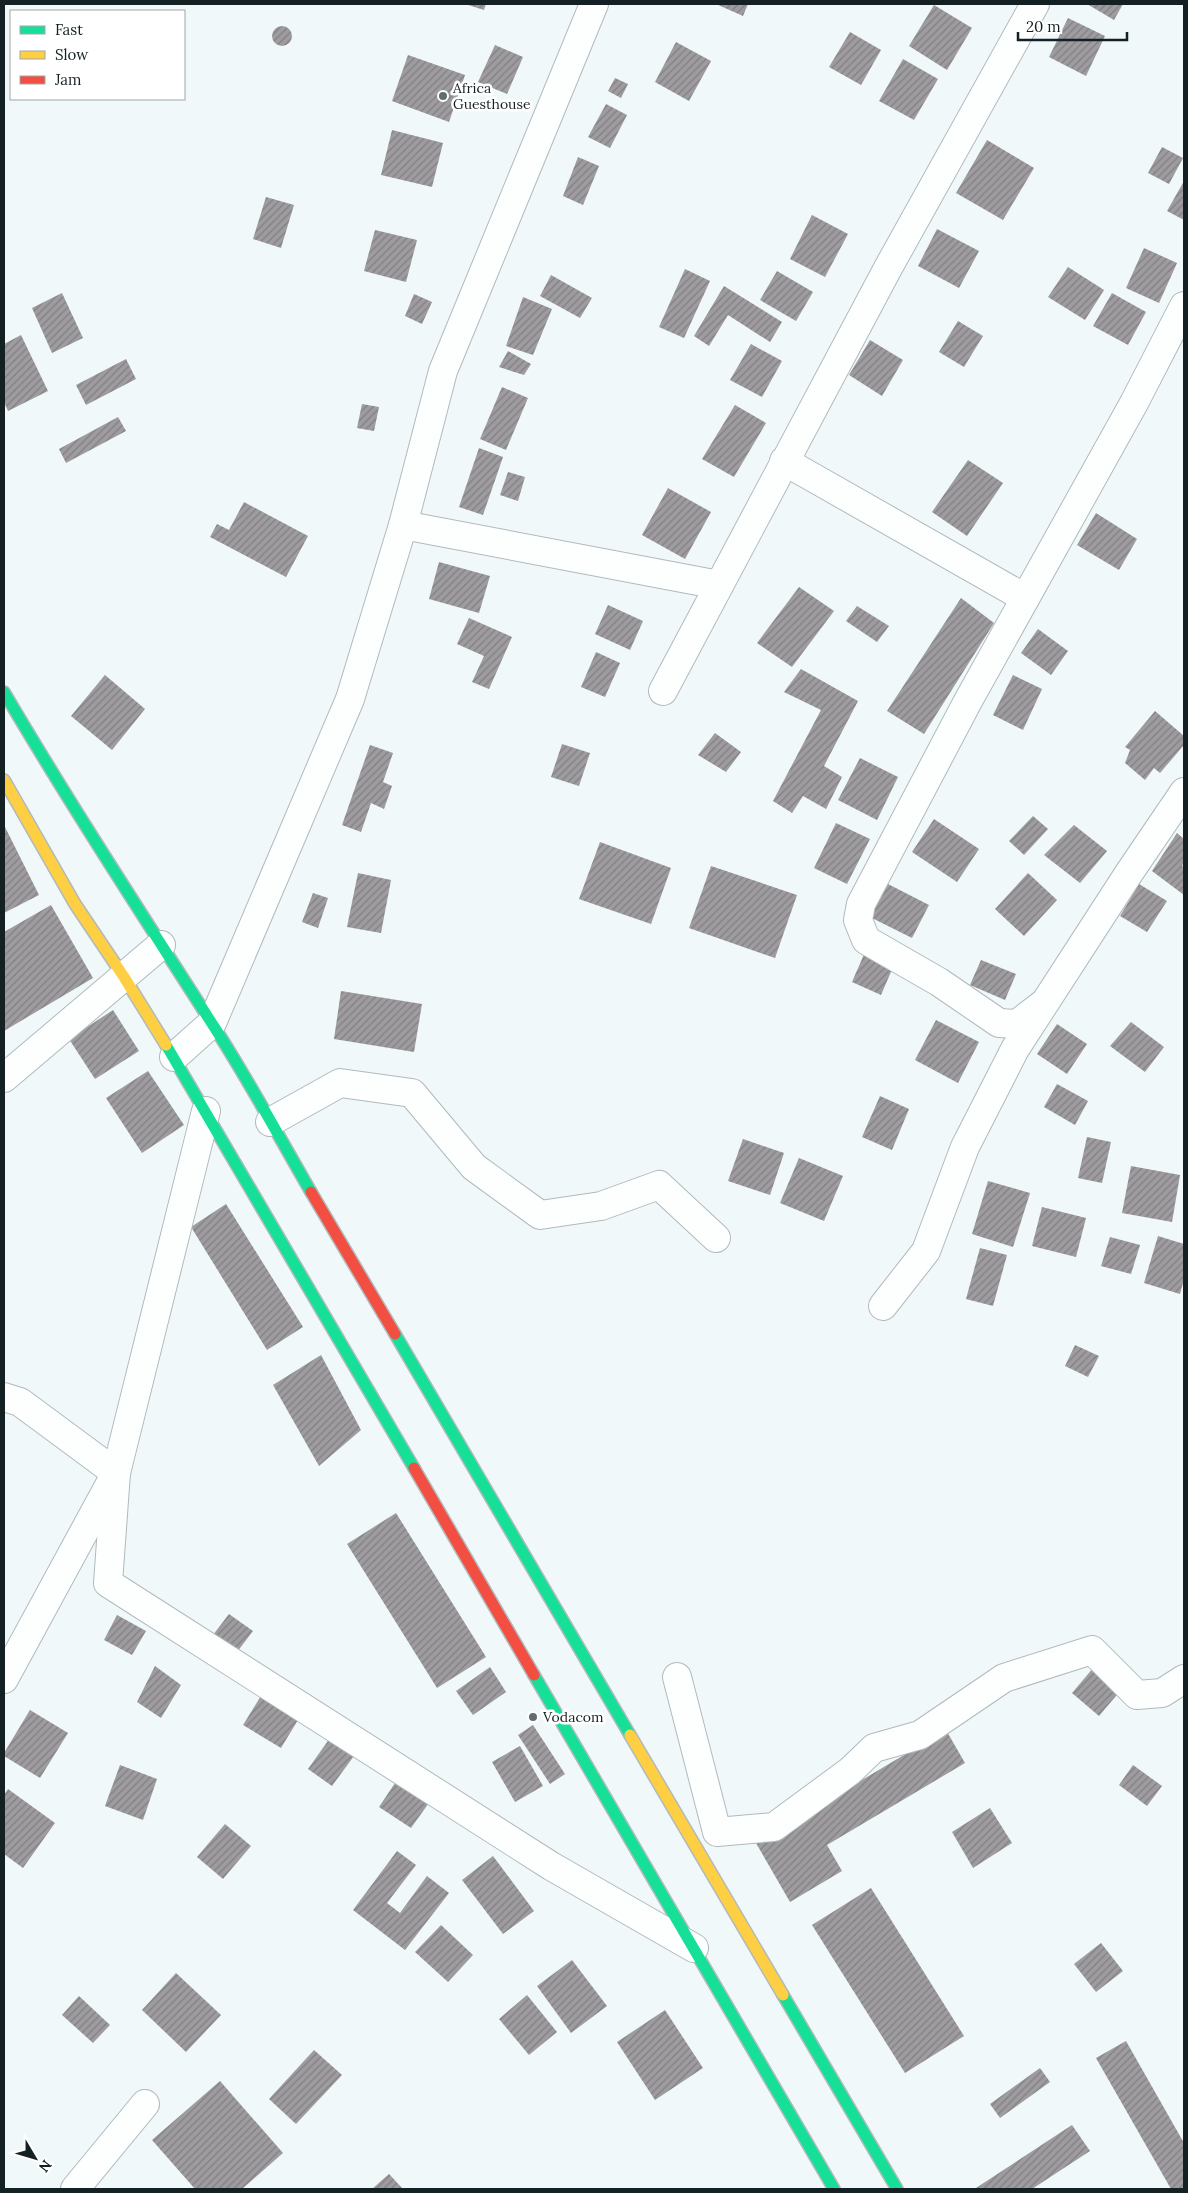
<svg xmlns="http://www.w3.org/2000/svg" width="1188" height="2193" viewBox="0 0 1188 2193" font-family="Lora,serif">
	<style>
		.building { fill: url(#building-hatch) }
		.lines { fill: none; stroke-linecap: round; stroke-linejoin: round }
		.street-casing { stroke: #b0babd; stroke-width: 30 }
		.fast-casing { stroke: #b0babd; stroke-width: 14 }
		.slow-casing { stroke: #b0babd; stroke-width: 14 }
		.jam-casing { stroke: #b0babd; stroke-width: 14 }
		.street { stroke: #fdfefe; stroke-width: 28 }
		.fast { stroke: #16e098; stroke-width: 11 }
		.slow { stroke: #ffcf43; stroke-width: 11 }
		.jam { stroke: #f24e42; stroke-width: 11 }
		.poi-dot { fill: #606c6f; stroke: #fff; stroke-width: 2 }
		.labels { text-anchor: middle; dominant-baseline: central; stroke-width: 5; stroke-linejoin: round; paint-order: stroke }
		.poi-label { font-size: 14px; fill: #132124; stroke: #fff; text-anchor: start }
	</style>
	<defs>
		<pattern id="building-hatch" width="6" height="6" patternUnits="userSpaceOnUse" patternTransform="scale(1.25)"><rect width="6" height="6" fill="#9f9ca0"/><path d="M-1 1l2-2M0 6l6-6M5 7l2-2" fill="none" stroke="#807f82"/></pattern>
	</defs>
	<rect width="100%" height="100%" fill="#f0f8fa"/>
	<!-- building -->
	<g class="building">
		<path d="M465,4h21l-2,6z"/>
		<path d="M716,4h32l-5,12z"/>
		<path d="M1087,4h36l-9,16z"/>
		<path d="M934,5l38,23 -25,42 -38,-24z"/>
		<path d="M1068,18l37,18 -19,40 -37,-19z"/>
		<circle cx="282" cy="36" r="10"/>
		<path d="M850,32l31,18 -20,35 -32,-18z"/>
		<path d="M676,42l35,19 -22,40 -34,-19z"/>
		<path d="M495,45l28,12 -16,37 -29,-12z"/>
		<path d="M408,55l57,20 -16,47 -57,-21z"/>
		<path d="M903,59l35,20 -24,41 -35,-19z"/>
		<path d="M615,78l13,6 -7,14 -13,-7z"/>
		<path d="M606,104l21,11 -17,33 -22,-11z"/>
		<path d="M392,130l51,13 -11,44 -51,-12z"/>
		<path d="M987,140l47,28 -31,52 -47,-27z"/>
		<path d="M1162,147l21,11 -14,26 -21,-11z"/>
		<path d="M578,157l21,9 -16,39 -20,-9z"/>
		<path d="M1184,181v39l-17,-9z"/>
		<path d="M266,197l28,8 -13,43 -28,-9z"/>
		<path d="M812,215l36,19 -23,43 -35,-18z"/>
		<path d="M937,229l42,22 -20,37 -41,-22z"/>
		<path d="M375,230l42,10 -11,42 -42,-11z"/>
		<path d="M1144,248l33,15 -18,40 -33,-15z"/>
		<path d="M1068,267l36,23 -19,30 -37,-23z"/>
		<path d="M685,269l25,12 -26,57 -25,-11z"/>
		<path d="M777,271l36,21 -17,29 -36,-21z"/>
		<path d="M551,275l41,23 -12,20 -40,-22z"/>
		<path d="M724,286l58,36 -12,20 -42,-27 -19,31 -15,-10z"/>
		<path d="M62,293l21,45 -31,15 -20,-45z"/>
		<path d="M1112,293l34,19 -18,33 -35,-19z"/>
		<path d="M414,294l18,8 -10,22 -17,-8z"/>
		<path d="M523,297l29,12 -19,46 -27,-9z"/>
		<path d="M958,321l25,15 -19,31 -25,-15z"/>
		<path d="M21,335l27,56 -40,20 -4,-9v-58z"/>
		<path d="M870,340l33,20 -21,36 -33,-21z"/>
		<path d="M751,344l31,17 -20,36 -32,-17z"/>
		<path d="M508,351l23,13 -7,11 -25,-8z"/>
		<path d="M126,359l10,20 -50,26 -10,-20z"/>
		<path d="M502,387l26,11 -22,52 -26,-11z"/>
		<path d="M362,404l17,3 -5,24 -17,-3z"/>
		<path d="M735,405l31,18 -32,54 -32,-18z"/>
		<path d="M118,417l8,14 -60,32 -7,-14z"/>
		<path d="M479,448l24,9 -20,58 -24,-8z"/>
		<path d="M968,460l35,23 -36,53 -35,-24z"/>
		<path d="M508,472l17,5 -7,24 -18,-6z"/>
		<path d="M668,488l43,24 -26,47 -43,-24z"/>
		<path d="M244,502l64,34 -22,41 -76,-40 7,-13 12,6z"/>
		<path d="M1096,513l41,26 -18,31 -42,-25z"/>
		<path d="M439,562l51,14 -11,37 -50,-14z"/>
		<path d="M799,587l35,24 -42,56 -35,-24z"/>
		<path d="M961,598l33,25 -70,111 -37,-23z"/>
		<path d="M608,605l35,16 -13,29 -35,-16z"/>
		<path d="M857,606l32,20 -12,16 -31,-21z"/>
		<path d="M469,618l43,19 -23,52 -17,-7 12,-26 -27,-12z"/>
		<path d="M1038,629l30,22 -17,24 -30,-22z"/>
		<path d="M596,652l24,11 -15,34 -24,-10z"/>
		<path d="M801,669l57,32 -34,65 18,11 -16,32 -23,-13 -11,17 -19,-12 48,-91 -37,-18z"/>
		<path d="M105,675l40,34 -33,41 -41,-34z"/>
		<path d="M1013,675l29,14 -19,41 -30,-15z"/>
		<path d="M1155,711l29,25v9l-24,28 -6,-5 -9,12 -20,-17 5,-13 -5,-3z"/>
		<path d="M715,733l26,19 -15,20 -28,-17z"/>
		<path d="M562,744l28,9 -11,33 -28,-9z"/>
		<path d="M370,745l23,8 -10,29 9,4 -8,23 -13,-6 -10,29 -19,-7z"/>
		<path d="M860,758l38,19 -21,43 -39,-20z"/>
		<path d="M1033,816l15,13 -24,26 -15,-14z"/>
		<path d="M934,819l45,30 -22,33 -45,-30z"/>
		<path d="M836,823l34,16 -23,45 -33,-16z"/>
		<path d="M4,825l35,70 -35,18z"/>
		<path d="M1074,825l33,26 -27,32 -36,-28z"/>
		<path d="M1177,833l7,6v22l-2,5 2,1v28l-32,-24z"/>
		<path d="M600,842l71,26 -20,56 -72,-25z"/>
		<path d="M711,866l86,29 -22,63 -86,-30z"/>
		<path d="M358,873l33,7 -10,53 -34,-6z"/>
		<path d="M1028,873l29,27 -33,36 -29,-27z"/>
		<path d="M888,884l41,21 -17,33 -42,-21z"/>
		<path d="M1139,884l28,17 -20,31 -27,-16z"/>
		<path d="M313,893l15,5 -10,30 -16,-6z"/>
		<path d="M51,905l42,73 -89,53v-99z"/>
		<path d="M865,952l29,13 -13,30 -29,-13z"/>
		<path d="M981,960l35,14 -11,26 -35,-15z"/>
		<path d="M341,991l81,13 -8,48 -80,-13z"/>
		<path d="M113,1010l26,41 -44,28 -26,-40z"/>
		<path d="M936,1020l43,22 -21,41 -43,-23z"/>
		<path d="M1131,1022l33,25 -19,25 -35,-26z"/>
		<path d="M1057,1024l30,20 -20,30 -30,-20z"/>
		<path d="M148,1071l36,54 -42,28 -36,-55z"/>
		<path d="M1057,1084l31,17 -13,24 -31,-18z"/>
		<path d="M880,1096l29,13 -17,41 -30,-13z"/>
		<path d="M1087,1137l24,5 -9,41 -24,-5z"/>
		<path d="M743,1139l41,14 -14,42 -42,-14z"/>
		<path d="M799,1158l44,18 -19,45 -44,-18z"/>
		<path d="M1131,1166l49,9 -8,47 -50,-9z"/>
		<path d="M988,1181l42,12 -17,54 -41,-13z"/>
		<path d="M226,1204l77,123 -36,23 -76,-123z"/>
		<path d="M1042,1207l44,11 -10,39 -44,-11z"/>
		<path d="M1158,1236l26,8v35l-4,15 -36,-11z"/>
		<path d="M1110,1237l30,8 -9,29 -30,-8z"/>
		<path d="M980,1248l27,7 -14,51 -27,-7z"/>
		<path d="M1075,1345l24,11 -11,21 -23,-11z"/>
		<path d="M321,1355l40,75 -42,36 -46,-81z"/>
		<path d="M396,1513l90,144 -49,31 -90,-144z"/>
		<path d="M229,1614l24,17 -16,21 -24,-17z"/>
		<path d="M117,1615l29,16 -14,24 -28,-15z"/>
		<path d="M155,1666l26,19 -20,33 -24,-16z"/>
		<path d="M490,1667l16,25 -33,23 -17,-24z"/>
		<path d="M1094,1667l27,23 -22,26 -27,-23z"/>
		<path d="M264,1691l37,24 -20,33 -38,-23z"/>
		<path d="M30,1710l38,23 -28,45 -36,-22v-3z"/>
		<path d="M533,1725l32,49 -15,10 -32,-49z"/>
		<path d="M946,1730l19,33 -138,82 15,26 -52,31 -34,-59z"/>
		<path d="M330,1738l24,18 -22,30 -24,-17z"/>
		<path d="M520,1746l23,40 -28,16 -23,-40z"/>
		<path d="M120,1765l37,14 -14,41 -38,-14z"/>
		<path d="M1133,1765l29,21 -15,20 -28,-21z"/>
		<path d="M399,1777l32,23 -20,28 -32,-21z"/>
		<path d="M8,1789l47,34 -32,45 -19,-14v-59z"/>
		<path d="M990,1808l22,35 -39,25 -21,-36z"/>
		<path d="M225,1824l26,22 -28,33 -26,-22z"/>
		<path d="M397,1851l19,14 -29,38 13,10 27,-37 22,17 -44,57 -52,-40z"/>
		<path d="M493,1856l41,55 -31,23 -41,-54z"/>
		<path d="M871,1888l93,148 -59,37 -93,-148z"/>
		<path d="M441,1925l32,30 -25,27 -33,-30z"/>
		<path d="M1101,1943l22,28 -27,21 -22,-28z"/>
		<path d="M572,1960l35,46 -36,27 -34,-47z"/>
		<path d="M176,1973l45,42 -35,37 -44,-42z"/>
		<path d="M527,1995l30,37 -28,23 -30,-36z"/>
		<path d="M79,1996l31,29 -17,18 -31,-28z"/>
		<path d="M665,2010l38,58 -48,32 -38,-58z"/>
		<path d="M1126,2041l58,102v46h-13l-75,-131z"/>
		<path d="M314,2050l28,25 -46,49 -27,-25z"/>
		<path d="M1040,2068l10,14 -50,36 -10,-14z"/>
		<path d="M220,2081l63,72 -41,36h-47l-43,-49z"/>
		<path d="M1072,2125l18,26 -58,38h-55l-1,-1z"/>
		<path d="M389,2174l14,15h-31z"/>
	</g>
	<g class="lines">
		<defs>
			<g id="street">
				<path d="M784,461l241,137"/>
				<path d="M403,525l316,60"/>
				<path d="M663,691l225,-423 147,-264"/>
				<path d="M1043,1004l-26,20 -18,-1 -60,-41 -73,-42 -8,-20 3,-16 107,-203 166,-298 50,-97"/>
				<path d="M174,1057l38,-34 138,-324 53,-174 40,-154 151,-367"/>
				<path d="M4,1078l157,-133"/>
				<path d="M270,1122l70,-39 72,10 62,74 66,48 61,-9 58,-21 57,53"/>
				<path d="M883,1306l43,-55 39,-104 50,-98 114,-176 55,-81"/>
				<path d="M4,1397l16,5 96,71 -8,110 443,283 143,82"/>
				<path d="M677,1677l40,155 57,-5 76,-56 24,-23 46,-13 84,-57 88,-28 45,45 25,-2 22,-14"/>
				<path d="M4,1679l112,-206 90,-362"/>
				<path d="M75,2189l70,-85"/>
			</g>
			<g id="fast">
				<path d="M4,692c66,112 137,221 207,330 36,55 67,113 100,170"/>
				<path d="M166,1045l248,423"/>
				<path d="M395,1334l235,401"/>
				<path d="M534,1675l300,514"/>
				<path d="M783,1995l114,194"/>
			</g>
			<g id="slow">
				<path d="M4,780l71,124 49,73 42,68"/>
				<path d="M630,1735l153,260"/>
			</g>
			<g id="jam">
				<path d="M311,1192l84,142"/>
				<path d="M414,1468l120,207"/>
			</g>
		</defs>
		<!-- street casing -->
		<use href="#street" class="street-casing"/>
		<!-- fast casing -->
		<use href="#fast" class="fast-casing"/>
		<!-- slow casing -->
		<use href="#slow" class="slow-casing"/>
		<!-- jam casing -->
		<use href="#jam" class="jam-casing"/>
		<!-- street -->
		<use href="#street" class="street"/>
		<!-- fast -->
		<use href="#fast" class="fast"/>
		<!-- slow -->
		<use href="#slow" class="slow"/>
		<!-- jam -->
		<use href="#jam" class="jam"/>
	</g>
	<!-- markers -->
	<g class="poi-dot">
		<circle cx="443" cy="96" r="5"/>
		<circle cx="533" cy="1717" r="5"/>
	</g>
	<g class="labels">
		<!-- poi labels -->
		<g class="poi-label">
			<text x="453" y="88">Africa<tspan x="453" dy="16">Guesthouse</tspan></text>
			<text x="543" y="1717">Vodacom</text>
		</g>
	</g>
	<!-- border -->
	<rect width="1188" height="2193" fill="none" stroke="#132124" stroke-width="10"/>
	<!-- legend -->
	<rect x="10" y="10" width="175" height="90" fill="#ffffff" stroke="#a1a6a7"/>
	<rect x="20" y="26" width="25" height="8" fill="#16e098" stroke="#a1a6a7"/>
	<text x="55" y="35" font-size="15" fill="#132124">Fast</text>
	<rect x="20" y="51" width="25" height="8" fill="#ffcf43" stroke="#a1a6a7"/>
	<text x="55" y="60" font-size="15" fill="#132124">Slow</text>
	<rect x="20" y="76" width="25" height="8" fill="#f24e42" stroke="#a1a6a7"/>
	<text x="55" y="85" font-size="15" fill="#132124">Jam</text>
	<!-- north arrow -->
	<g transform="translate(35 2158) rotate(128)" stroke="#ffffff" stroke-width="4" paint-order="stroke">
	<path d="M0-4L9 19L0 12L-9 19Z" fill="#132124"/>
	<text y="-8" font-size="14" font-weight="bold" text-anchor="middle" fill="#132124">N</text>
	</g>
	<!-- scale -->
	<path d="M1018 32v8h109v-8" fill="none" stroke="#132124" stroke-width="2.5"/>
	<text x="1026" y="32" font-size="15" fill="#132124" stroke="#ffffff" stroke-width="4" paint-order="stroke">20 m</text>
</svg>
